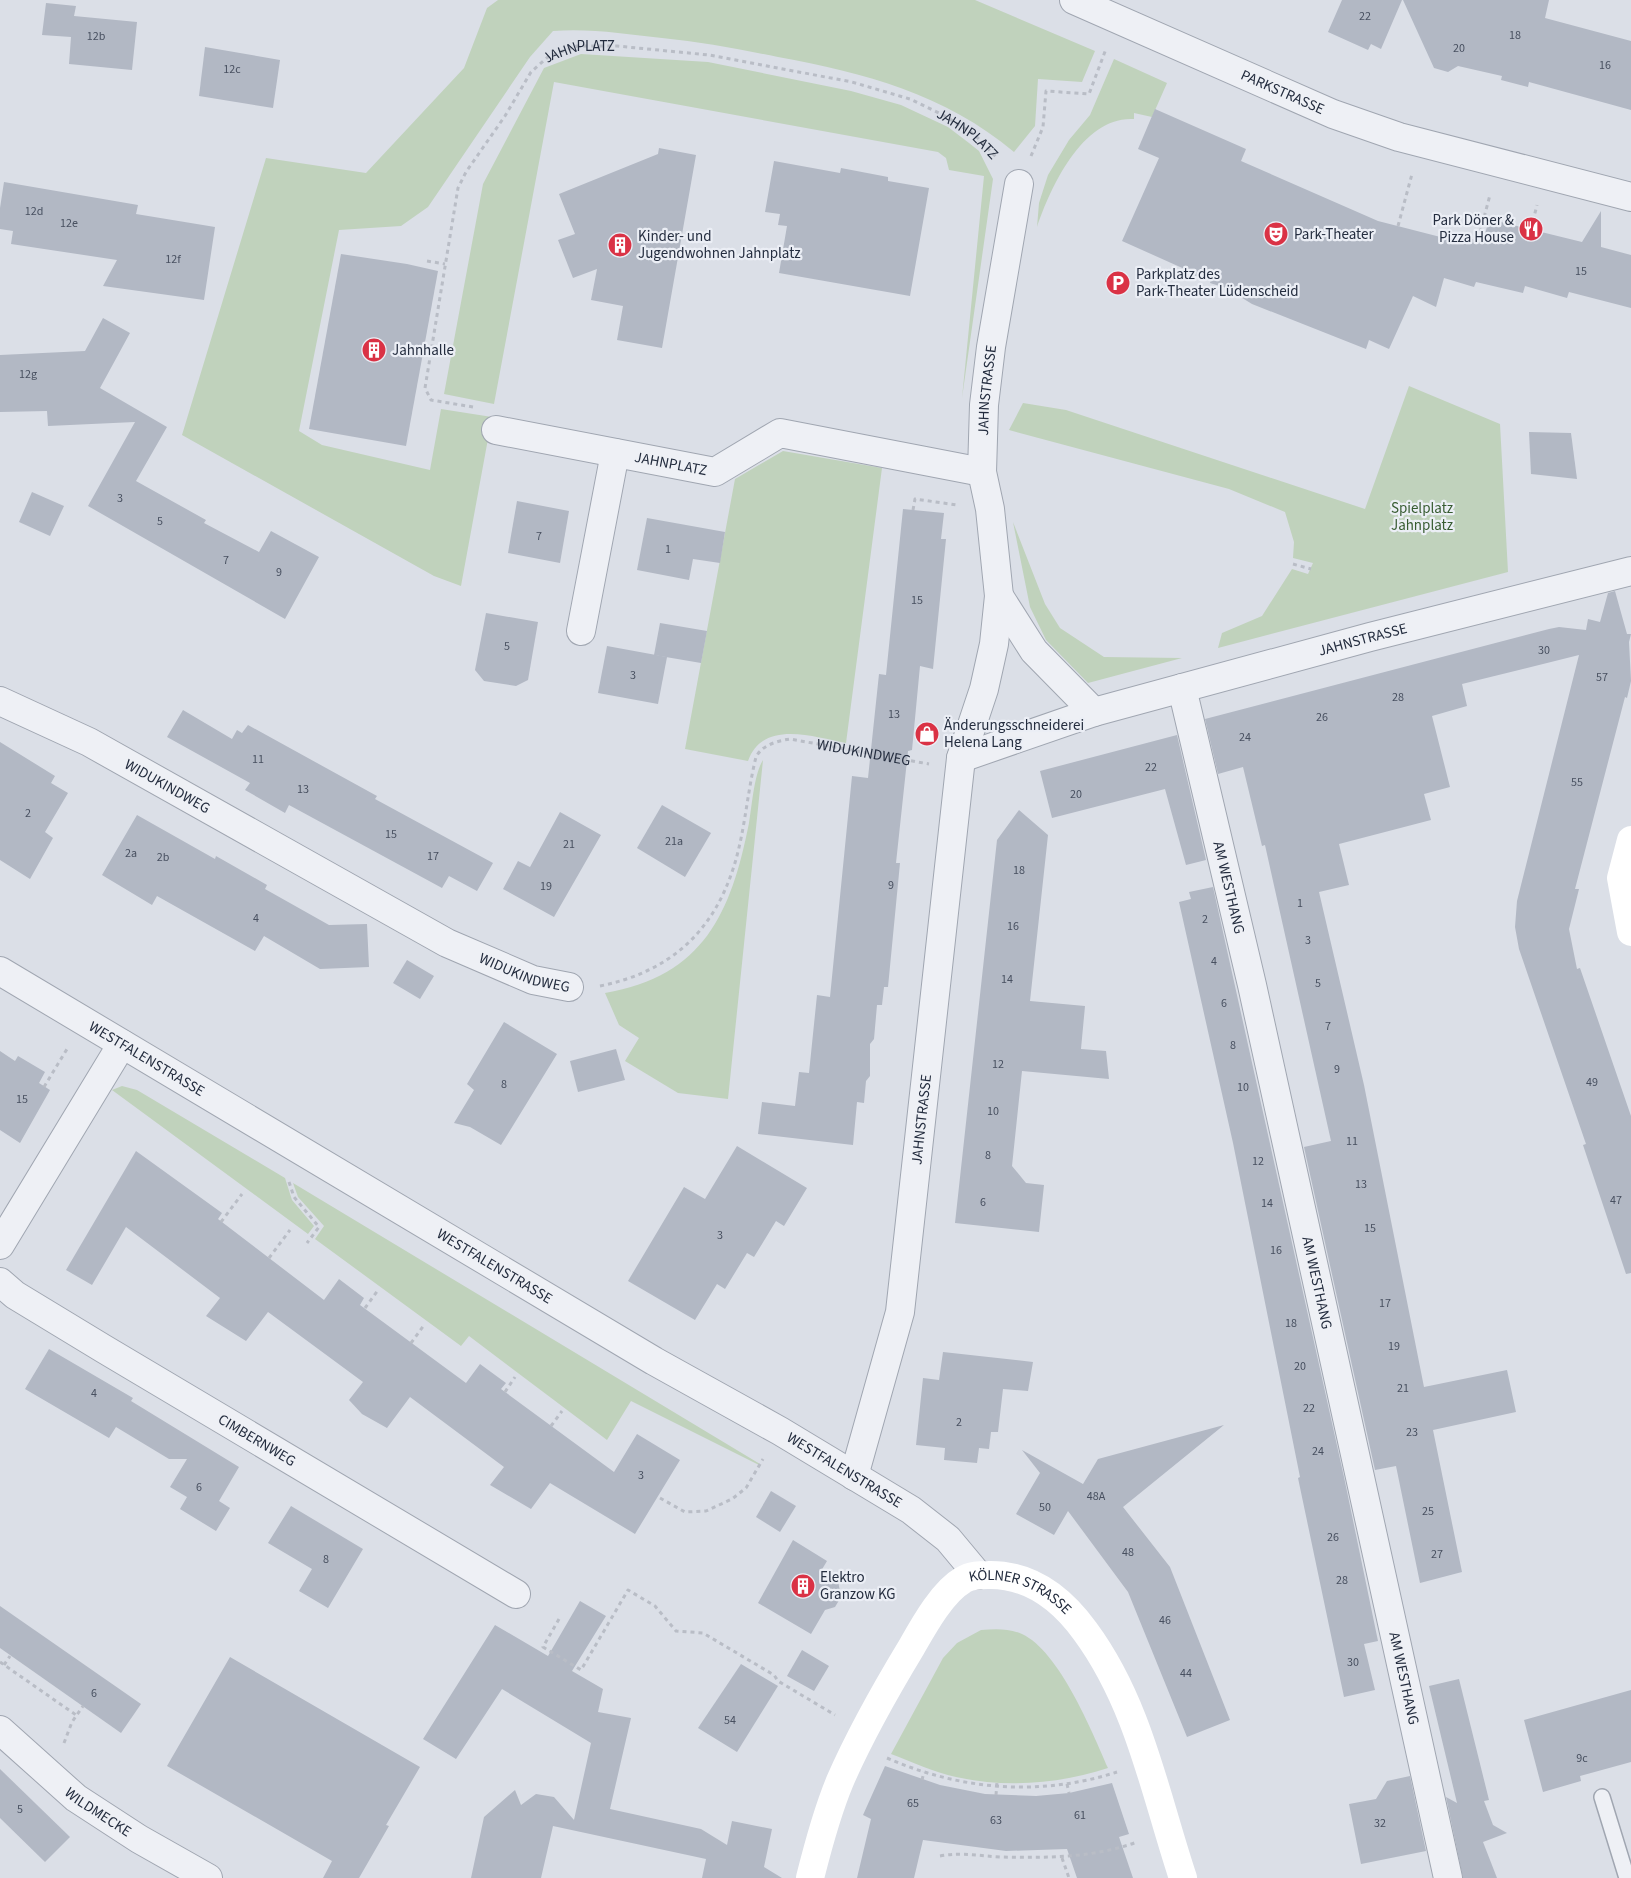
<svg xmlns="http://www.w3.org/2000/svg" width="1631" height="1878" viewBox="0 0 1631 1878" font-family="'Source Sans 3',sans-serif">
	<style>
		.green { fill: #c0d2bc }
		.building { fill: #b2b8c4 }
		.lines { fill: none; stroke-linecap: round; stroke-linejoin: round }
		.service-casing { stroke: #a0a6b1; stroke-width: 18 }
		.minor-casing { stroke: #a0a6b1; stroke-width: 30 }
		.path { stroke: #b9bdc6; stroke-width: 3; stroke-dasharray: 4 4; stroke-linecap: butt }
		.service { stroke: #eef0f5; stroke-width: 15 }
		.minor { stroke: #eef0f5; stroke-width: 28 }
		.secondary { stroke: #fff; stroke-width: 28 }
		.labels { text-anchor: middle; dominant-baseline: central; stroke-width: 4.5; stroke-linejoin: round; paint-order: stroke }
		.number-label { font-size: 12px; fill: #485060 }
		.street-label { font-size: 15px; fill: #242d3f; stroke: #ebeef5 }
		.poi-label { font-size: 15px; fill: #242d3f; stroke: #ebeef5; text-anchor: start }
		.park-label { font-size: 15px; fill: #365b30; stroke: #ebeef5 }
	</style>
	<rect width="100%" height="100%" fill="#dbdfe7"/>
	<!-- green -->
	<g class="green">
		<path d="M498,0h477l120,51 -13,31 -44,-3 -3,47 -21,26c-69,-58 -149,-79 -236,-95 -39,-8 -77,-15 -116,-19 -36,-4 -73,-10 -109,-7l-23,26 -102,150 -27,19 -62,4 -40,201 23,14 108,25 11,-61 51,8 -31,169 -27,-10 -252,-141 84,-277 100,15 98,-105 23,-60z"/>
		<path d="M581,54l127,8 143,29 50,14 47,22 21,16 10,8 14,28 -31,219 22,-222 -35,-6 -3,-12 -8,-6 -384,-70 -60,322 -50,-10 39,-210 61,-116z"/>
		<path d="M1114,59l53,24 -15,34 -18,-4v6c-51,-3 -83,67 -97,108l2,-24 9,-28 21,-35 21,-25z"/>
		<path d="M1409,386l91,38 8,148 -290,76 4,-15 40,-17 30,-47 16,5 5,-11 -20,-5 1,-16 -9,-30 -56,-23 -220,-59 14,-27 43,7 299,99z"/>
		<path d="M783,451l99,17 -36,275c-32,-6 -83,-24 -98,18l-63,-12 50,-270z"/>
		<path d="M1013,522l32,82 15,24 44,29 78,1 -94,25 -42,-43 -16,-33z"/>
		<path d="M763,760l-35,339 -50,-6 -53,-32 14,-23 -20,-13 -14,-32c99,-17 126,-80 144,-170 3,-17 5,-49 14,-63z"/>
		<path d="M122,1086l15,4 148,88 7,22 22,26 -6,8 -196,-144z"/>
		<path d="M293,1183l467,281 -1,1 -128,-64 -24,39 -138,-104 -8,10 -146,-107 9,-13 -26,-29z"/>
		<path d="M981,1630c13,-1 28,-2 41,4 37,17 70,97 86,134 -48,16 -103,20 -152,9 -22,-5 -44,-15 -65,-23l52,-96 14,-15z"/>
	</g>
	<!-- building -->
	<g class="building">
		<path d="M1342,0h60l-21,49 -10,-5 -3,6 -40,-18z"/>
		<path d="M1403,0h146l-4,18 86,23v69l-102,-28 -1,5 -27,-7 1,-4 -44,-10 -10,6 -14,-4z"/>
		<path d="M46,3l30,3 -2,10 63,6 -5,48 -63,-6 2,-27 -29,-2z"/>
		<path d="M205,47l75,13 -7,48 -74,-12z"/>
		<path d="M1155,109l91,40 -5,12 137,60 78,20 2,-6 25,7 6,-23 93,23 19,-31v36l30,8v53l-62,-16 -2,6 -42,-12 -2,7 -47,-11 -2,5 -30,-9 -8,29 -23,-11 -24,53 -20,-9 -3,9 -114,-45 -26,-16 -16,-5 1,-3 -22,-6v-3l-67,-30 37,-83 -21,-9z"/>
		<path d="M659,148l37,7 -34,193 -45,-8 6,-34 -32,-6 6,-31 -24,9 -15,-38 17,-6 -16,-40 99,-40z"/>
		<path d="M774,161l66,12 1,-5 47,9v4l41,7 -19,108 -131,-23 8,-47 -9,-1 2,-11 -15,-2z"/>
		<path d="M4,182l134,23 -2,9 79,13 -11,73 -101,-14 14,-26 -106,-16 2,-13 -13,-2v-21z"/>
		<path d="M341,254l66,10 31,7 -32,175 -97,-17z"/>
		<path d="M103,318l27,15 -30,55 67,39 -31,54 70,39 -2,3 55,29 12,-21 48,26 -34,62 -197,-113 47,-84 -87,4 -1,-15 -47,1v-57l85,-4z"/>
		<path d="M1529,432l42,1 6,46 -46,-5z"/>
		<path d="M32,492l32,14 -14,30 -31,-14z"/>
		<path d="M517,501l52,10 -9,52 -52,-10z"/>
		<path d="M903,509l41,4 -3,26h5l-13,130 -13,-3 -8,84 -4,1 -12,112h4l-12,124h-4l-2,18h-5l-3,34 -4,5v32l-4,5 -2,22 -7,-1 -4,43 -95,-11 4,-32 33,4 4,-34 10,1 8,-78 13,2 22,-221 16,2 11,-104 7,1z"/>
		<path d="M647,518l78,14 -5,31 -27,-4 -4,21 -52,-10z"/>
		<path d="M1615,591l12,43h4l-2,8 2,39 -4,17 -2,-1 -50,192h4l-10,40 8,40 3,-1 51,148v157l-5,1 -43,-129 3,-1 -67,-195 -4,-22 2,-26 62,-246 -117,29 5,22 -35,10 18,71 -26,7 7,26 -92,24 10,41 -30,7 45,193 60,302 83,-17 9,42 -83,18 29,142 -42,11 -24,-117 -21,4 -71,-323 27,-6 -66,-296 -3,1 -19,-79 -25,7 -13,-55 344,-90 10,-2 27,3 2,-11 12,3 8,-29z"/>
		<path d="M486,613l52,9 -10,58 -12,6 -32,-5 -9,-11z"/>
		<path d="M660,623l47,8 -6,32 -47,-8z"/>
		<path d="M607,646l60,11 -9,47 -60,-11z"/>
		<path d="M183,710l49,29 5,-9 5,3 6,-8 129,71 -2,3 118,64 -16,28 -28,-15 -7,12 -153,-83 -4,8 -40,-23 5,-7 -83,-46z"/>
		<path d="M1177,735l29,125 -20,5 -21,-76 -113,29 -12,-47z"/>
		<path d="M0,742l55,34 -4,7 17,10 -23,39 8,6 -23,41 -30,-19z"/>
		<path d="M662,805l49,28 -26,44 -48,-29z"/>
		<path d="M1019,810l29,25 -18,166 55,5 -4,43 25,2 3,28 -87,-8 -10,95 14,17 18,2 -5,47 -84,-9 42,-383z"/>
		<path d="M560,812l41,23 -47,82 -51,-28 15,-28 12,6z"/>
		<path d="M137,815l78,44 1,-3 51,29 -2,4 64,36 38,-1 2,43 -49,2 -56,-33 -9,15 -98,-55 -5,9 -50,-30z"/>
		<path d="M1213,887l131,590 34,164 -14,3 11,46 -31,7 -46,-219 2,-1 -67,-334 -54,-241 12,-3 -2,-7z"/>
		<path d="M407,960l27,16 -14,23 -27,-16z"/>
		<path d="M504,1022l53,32 -56,91 -31,-18 -16,-4 20,-33 -7,-6z"/>
		<path d="M616,1049l9,31 -47,12 -8,-31z"/>
		<path d="M0,1051l15,10 3,-5 27,16 -6,11 11,7 -30,53 -20,-13z"/>
		<path d="M737,1146l70,42 -23,38 -8,-5 -22,36 -7,-4 -22,36 -8,-5 -22,36 -67,-39 56,-94 21,12z"/>
		<path d="M136,1151l86,62 -4,6 106,81 15,-21 25,19 -4,7 106,78 14,-19 26,19 -5,6 113,83 23,-38 43,26 -45,74 -85,-51 -19,26 -41,-24 14,-18 -94,-70 -23,31 -25,-14 -13,-14 14,-18 -95,-70 -22,29 -40,-25 14,-18 -94,-71 -34,58 -26,-15z"/>
		<path d="M49,1349l84,49 -2,3 108,66 -20,34 11,7 -14,23 -36,-22 7,-12 -17,-10 17,-28h-18l-53,-32 -7,11 -84,-49z"/>
		<path d="M943,1352l90,10 -5,29 -25,-2 -5,43h-7l-2,17 -10,-1 -2,15 -33,-3 1,-12 -29,-3 7,-67 16,2z"/>
		<path d="M1224,1425l-101,82 47,60 60,153 -43,17 -59,-145 -60,-81 -14,24 -38,-21 24,-41 -18,-23 61,34 15,-25z"/>
		<path d="M771,1491l25,15 -16,26 -24,-15z"/>
		<path d="M291,1506l72,43 -35,59 -29,-17 13,-22 -44,-26z"/>
		<path d="M793,1540l34,21 -6,10 17,10 3,16 -6,10 -10,3 -14,24 -53,-31z"/>
		<path d="M580,1601l26,15 -34,55 31,18 -5,23 33,6 -21,91 91,20 26,16 5,-24 40,8 -8,38 18,11h-80l4,-19 -153,-33 -12,52h-70l13,-61 31,-27 6,15 15,-11 18,3 20,23 17,-77 -89,-54 -46,70 -33,-20 72,-114 53,31z"/>
		<path d="M0,1606l141,98 -20,29 -121,-85z"/>
		<path d="M802,1650l27,16 -15,25 -27,-15z"/>
		<path d="M230,1657l190,110 -34,58 3,1 -30,52h-36l9,-17 -165,-95z"/>
		<path d="M741,1664l37,22 -41,66 -39,-24z"/>
		<path d="M1459,1679l30,121 -5,1 9,24 14,8 -24,9 14,36h-34l-17,-81 11,6 -28,-117z"/>
		<path d="M1631,1690v72l-51,14 1,5 -38,11 -19,-72z"/>
		<path d="M885,1766l55,19 45,9 51,2 33,-3 43,-10 17,51 -10,3 14,41h-56l-10,-29 -61,2 -83,-11 -9,38h-57l14,-59 -8,-4z"/>
		<path d="M0,1769l70,68 -25,25 -45,-44z"/>
		<path d="M1410,1776l16,75 -65,13 -12,-60 27,-5 11,-18z"/>
	</g>
	<g class="lines">
		<defs>
			<path id="service" d="M1602,1797l25,81"/>
			<g id="minor">
				<path id="s3" d="M1074,0l259,114 66,23 232,60"/>
				<path id="s4" d="M496,430l219,42 65,-39 202,39"/>
				<path d="M999,596l35,55 60,61"/>
				<path d="M581,631l34,-178"/>
				<path id="s5" d="M1182,688l70,297 196,893"/>
				<path id="s6" d="M0,701l89,41 358,201 86,37 36,7"/>
				<path id="s7" d="M961,758l133,-46 276,-75 261,-66"/>
				<path id="s8" d="M0,971l654,390 126,70 131,79 37,29 30,36"/>
				<path d="M0,1245l122,-201"/>
				<path id="s9" d="M0,1282l15,13 89,54 412,245"/>
				<path id="s10" d="M854,1476l46,-164 61,-554 23,-69 10,-45 5,-48 -9,-87 -8,-37 2,-67 7,-58 28,-163"/>
				<path id="s11" d="M0,1730l76,68 63,41 69,39"/>
			</g>
		</defs>
		<!-- service casing -->
		<use href="#service" class="service-casing"/>
		<!-- minor casing -->
		<use href="#minor" class="minor-casing"/>
		<!-- path -->
		<g class="path">
			<path d="M1031,156l12,-29 3,-36 43,3 17,-45"/>
			<path d="M1398,226l14,-52"/>
			<path d="M1531,229l6,-24"/>
			<path d="M1478,240l12,-45"/>
			<path d="M427,261l18,3"/>
			<path id="s1" d="M473,407l-42,-7 -6,-12 33,-200 8,-16 39,-56 26,-44 18,-16 28,-10h40l92,9 143,27 58,17 35,17 30,19 23,24"/>
			<path d="M913,510l2,-11 42,6"/>
			<path d="M1293,564l18,5"/>
			<path id="s2" d="M600,986c69,-14 113,-53 134,-120 11,-35 13,-73 22,-109 6,-12 21,-16 34,-18l139,25"/>
			<path d="M44,1087l23,-38"/>
			<path d="M289,1182l5,15 25,30 -12,16"/>
			<path d="M221,1222l21,-28"/>
			<path d="M269,1258l21,-28"/>
			<path d="M365,1308l13,-18"/>
			<path d="M411,1343l13,-18"/>
			<path d="M505,1392l10,-15"/>
			<path d="M551,1426l11,-15"/>
			<path d="M660,1498l25,14 21,-1 26,-12 14,-11 17,-29"/>
			<path d="M559,1619l-16,28 38,23 47,-80 27,16 21,25 27,2 71,42 4,6 57,34"/>
			<path d="M0,1662l76,53"/>
			<path d="M4,1665l6,-9"/>
			<path d="M64,1743l8,-21 11,-16"/>
			<path d="M887,1758c73,32 153,39 230,14"/>
			<path d="M922,1780l2,-8"/>
			<path d="M1067,1784l2,9"/>
			<path d="M996,1795l1,-13"/>
			<path d="M940,1856c23,-4 39,0 61,1 47,1 92,1 136,-15"/>
			<path d="M1062,1858l7,20"/>
		</g>
		<!-- service -->
		<use href="#service" class="service"/>
		<!-- minor -->
		<use href="#minor" class="minor"/>
		<!-- secondary -->
		<g class="secondary">
			<path d="M1631,840l-10,38 10,54"/>
			<path id="s12" d="M810,1878c8,-32 17,-66 30,-97 20,-46 45,-90 71,-133 12,-21 31,-56 52,-68 8,-5 17,-5 25,-5 42,-1 73,23 97,56 54,73 70,163 98,247"/>
		</g>
	</g>
	<!-- icons -->
	<defs>
		<symbol id="restaurant-disc" viewBox="-11 -11 22 22"><circle r="9.5" fill="#da3245" stroke="#ebeef5"/><path d="M-5-6h1v4h1v-4h1v4h1v-4h1v5L-1.5 .5V6h-2V.5L-5-1ZM5-6V6H3V1.5H1.5Q1.5-4 5-6Z" fill="#fff"/></symbol>
		<symbol id="theatre-disc" viewBox="-11 -11 22 22"><circle r="9.5" fill="#da3245" stroke="#ebeef5"/><path d="M-5-5.5Q0-4 5-5.5V0Q5 5 0 6Q-5 5-5 0ZM-3.3-2.5H-1v1.5H-3.3ZM1-2.5H3.3v1.5H1ZM-2.8 1Q0 5.5 2.8 1Z" fill="#fff"/></symbol>
		<symbol id="building-disc" viewBox="-11 -11 22 22"><circle r="9.5" fill="#da3245" stroke="#ebeef5"/><path d="M-4-6H4V6H1V3H-1V6H-4ZM-2.5-4.3h1.7v1.8h-1.7ZM.8-4.3h1.7v1.8H.8ZM-2.5-1h1.7V.8h-1.7ZM.8-1h1.7V.8H.8Z" fill="#fff"/></symbol>
		<symbol id="parking-disc" viewBox="-11 -11 22 22"><circle r="9.5" fill="#da3245" stroke="#ebeef5"/><path d="M-3.5-5.5H1a3.5 3.5 0 0 1 0 7H-1V5.5H-3.5ZM-1-3.4V-.6H.8a1.4 1.4 0 0 0 0-2.8Z" fill="#fff"/></symbol>
		<symbol id="shop-disc" viewBox="-11 -11 22 22"><circle r="9.5" fill="#da3245" stroke="#ebeef5"/><path d="M-5-2.5h2.3a2.7 3.5 0 0 1 5.4 0H5L5.5 6h-11ZM-1.5-2.5h3a1.5 2.3 0 0 0-3 0Z" fill="#fff"/></symbol>
	</defs>
	<g fill-rule="evenodd">
		<use href="#restaurant-disc" x="1517" y="215" width="28" height="28"/>
		<use href="#theatre-disc" x="1262" y="220" width="28" height="28"/>
		<use href="#building-disc" x="606" y="231" width="28" height="28"/>
		<use href="#parking-disc" x="1104" y="269" width="28" height="28"/>
		<use href="#building-disc" x="360" y="336" width="28" height="28"/>
		<use href="#shop-disc" x="913" y="720" width="28" height="28"/>
		<use href="#building-disc" x="789" y="1572" width="28" height="28"/>
	</g>
	<g class="labels">
		<!-- number labels -->
		<g class="number-label">
			<text x="1365" y="16">22</text>
			<text x="1515" y="35">18</text>
			<text x="96" y="36">12b</text>
			<text x="1459" y="48">20</text>
			<text x="1605" y="65">16</text>
			<text x="232" y="69">12c</text>
			<text x="34" y="211">12d</text>
			<text x="69" y="223">12e</text>
			<text x="173" y="259">12f</text>
			<text x="1581" y="271">15</text>
			<text x="28" y="374">12g</text>
			<text x="120" y="498">3</text>
			<text x="160" y="521">5</text>
			<text x="539" y="536">7</text>
			<text x="668" y="549">1</text>
			<text x="226" y="560">7</text>
			<text x="279" y="572">9</text>
			<text x="917" y="600">15</text>
			<text x="507" y="646">5</text>
			<text x="1544" y="650">30</text>
			<text x="633" y="675">3</text>
			<text x="1602" y="677">57</text>
			<text x="1398" y="697">28</text>
			<text x="894" y="714">13</text>
			<text x="1322" y="717">26</text>
			<text x="1245" y="737">24</text>
			<text x="258" y="759">11</text>
			<text x="1151" y="767">22</text>
			<text x="1577" y="782">55</text>
			<text x="303" y="789">13</text>
			<text x="1076" y="794">20</text>
			<text x="28" y="813">2</text>
			<text x="391" y="834">15</text>
			<text x="674" y="841">21a</text>
			<text x="569" y="844">21</text>
			<text x="131" y="853">2a</text>
			<text x="433" y="856">17</text>
			<text x="163" y="857">2b</text>
			<text x="1019" y="870">18</text>
			<text x="891" y="885">9</text>
			<text x="546" y="886">19</text>
			<text x="1300" y="903">1</text>
			<text x="256" y="918">4</text>
			<text x="1205" y="919">2</text>
			<text x="1013" y="926">16</text>
			<text x="1308" y="940">3</text>
			<text x="1214" y="961">4</text>
			<text x="1007" y="979">14</text>
			<text x="1318" y="983">5</text>
			<text x="1224" y="1003">6</text>
			<text x="1328" y="1026">7</text>
			<text x="1233" y="1045">8</text>
			<text x="998" y="1064">12</text>
			<text x="1337" y="1069">9</text>
			<text x="1592" y="1082">49</text>
			<text x="504" y="1084">8</text>
			<text x="1243" y="1087">10</text>
			<text x="22" y="1099">15</text>
			<text x="993" y="1111">10</text>
			<text x="1352" y="1141">11</text>
			<text x="988" y="1155">8</text>
			<text x="1258" y="1161">12</text>
			<text x="1361" y="1184">13</text>
			<text x="1616" y="1200">47</text>
			<text x="983" y="1202">6</text>
			<text x="1267" y="1203">14</text>
			<text x="1370" y="1228">15</text>
			<text x="720" y="1235">3</text>
			<text x="1276" y="1250">16</text>
			<text x="1385" y="1303">17</text>
			<text x="1291" y="1323">18</text>
			<text x="1394" y="1346">19</text>
			<text x="1300" y="1366">20</text>
			<text x="1403" y="1388">21</text>
			<text x="94" y="1393">4</text>
			<text x="1309" y="1408">22</text>
			<text x="959" y="1422">2</text>
			<text x="1412" y="1432">23</text>
			<text x="1318" y="1451">24</text>
			<text x="641" y="1475">3</text>
			<text x="199" y="1487">6</text>
			<text x="1096" y="1496">48A</text>
			<text x="1045" y="1507">50</text>
			<text x="1428" y="1511">25</text>
			<text x="1333" y="1537">26</text>
			<text x="1128" y="1552">48</text>
			<text x="1437" y="1554">27</text>
			<text x="326" y="1559">8</text>
			<text x="1342" y="1580">28</text>
			<text x="1165" y="1620">46</text>
			<text x="1353" y="1662">30</text>
			<text x="1186" y="1673">44</text>
			<text x="94" y="1693">6</text>
			<text x="730" y="1720">54</text>
			<text x="1582" y="1758">9c</text>
			<text x="913" y="1803">65</text>
			<text x="20" y="1809">5</text>
			<text x="1080" y="1815">61</text>
			<text x="996" y="1820">63</text>
			<text x="1380" y="1823">32</text>
		</g>
		<!-- street labels -->
		<g class="street-label">
			<text stroke="none"><textPath href="#s1" startOffset="451">JAHNPLATZ</textPath></text>
			<text stroke="none"><textPath href="#s3" startOffset="228">PARKSTRASSE</textPath></text>
			<text stroke="none"><textPath href="#s1" startOffset="856">JAHNPLATZ</textPath></text>
			<text stroke="none"><textPath href="#s10" startOffset="1102">JAHNSTRASSE</textPath></text>
			<text stroke="none"><textPath href="#s4" startOffset="178">JAHNPLATZ</textPath></text>
			<text stroke="none"><textPath href="#s7" startOffset="419">JAHNSTRASSE</textPath></text>
			<text stroke="none"><textPath href="#s2" startOffset="416">WIDUKINDWEG</textPath></text>
			<text stroke="none"><textPath href="#s6" startOffset="188">WIDUKINDWEG</textPath></text>
			<text stroke="none"><textPath href="#s5" startOffset="205">AM WESTHANG</textPath></text>
			<text stroke="none"><textPath href="#s6" startOffset="592">WIDUKINDWEG</textPath></text>
			<text stroke="none"><textPath href="#s8" startOffset="171">WESTFALENSTRASSE</textPath></text>
			<text stroke="none"><textPath href="#s10" startOffset="364">JAHNSTRASSE</textPath></text>
			<text stroke="none"><textPath href="#s8" startOffset="576">WESTFALENSTRASSE</textPath></text>
			<text stroke="none"><textPath href="#s5" startOffset="610">AM WESTHANG</textPath></text>
			<text stroke="none"><textPath href="#s9" startOffset="302">CIMBERNWEG</textPath></text>
			<text stroke="none"><textPath href="#s8" startOffset="981">WESTFALENSTRASSE</textPath></text>
			<text stroke="none"><textPath href="#s12" startOffset="401">KÖLNER STRASSE</textPath></text>
			<text stroke="none"><textPath href="#s5" startOffset="1015">AM WESTHANG</textPath></text>
			<text stroke="none"><textPath href="#s11" startOffset="128">WILDMECKE</textPath></text>
		</g>
		<!-- poi labels -->
		<g class="poi-label">
			<text x="1514" y="220" text-anchor="end">Park Döner &amp;<tspan x="1514" dy="17">Pizza House</tspan></text>
			<text x="1294" y="234">Park-Theater</text>
			<text x="638" y="236">Kinder- und<tspan x="638" dy="17">Jugendwohnen Jahnplatz</tspan></text>
			<text x="1136" y="274">Parkplatz des<tspan x="1136" dy="17">Park-Theater Lüdenscheid</tspan></text>
			<text x="392" y="350">Jahnhalle</text>
			<text x="944" y="725">Änderungsschneiderei<tspan x="944" dy="17">Helena Lang</tspan></text>
			<text x="820" y="1577">Elektro<tspan x="820" dy="17">Granzow KG</tspan></text>
		</g>
		<!-- park labels -->
		<g class="park-label">
			<text x="1422" y="508">Spielplatz<tspan x="1422" dy="17">Jahnplatz</tspan></text>
		</g>
	</g>
</svg>
